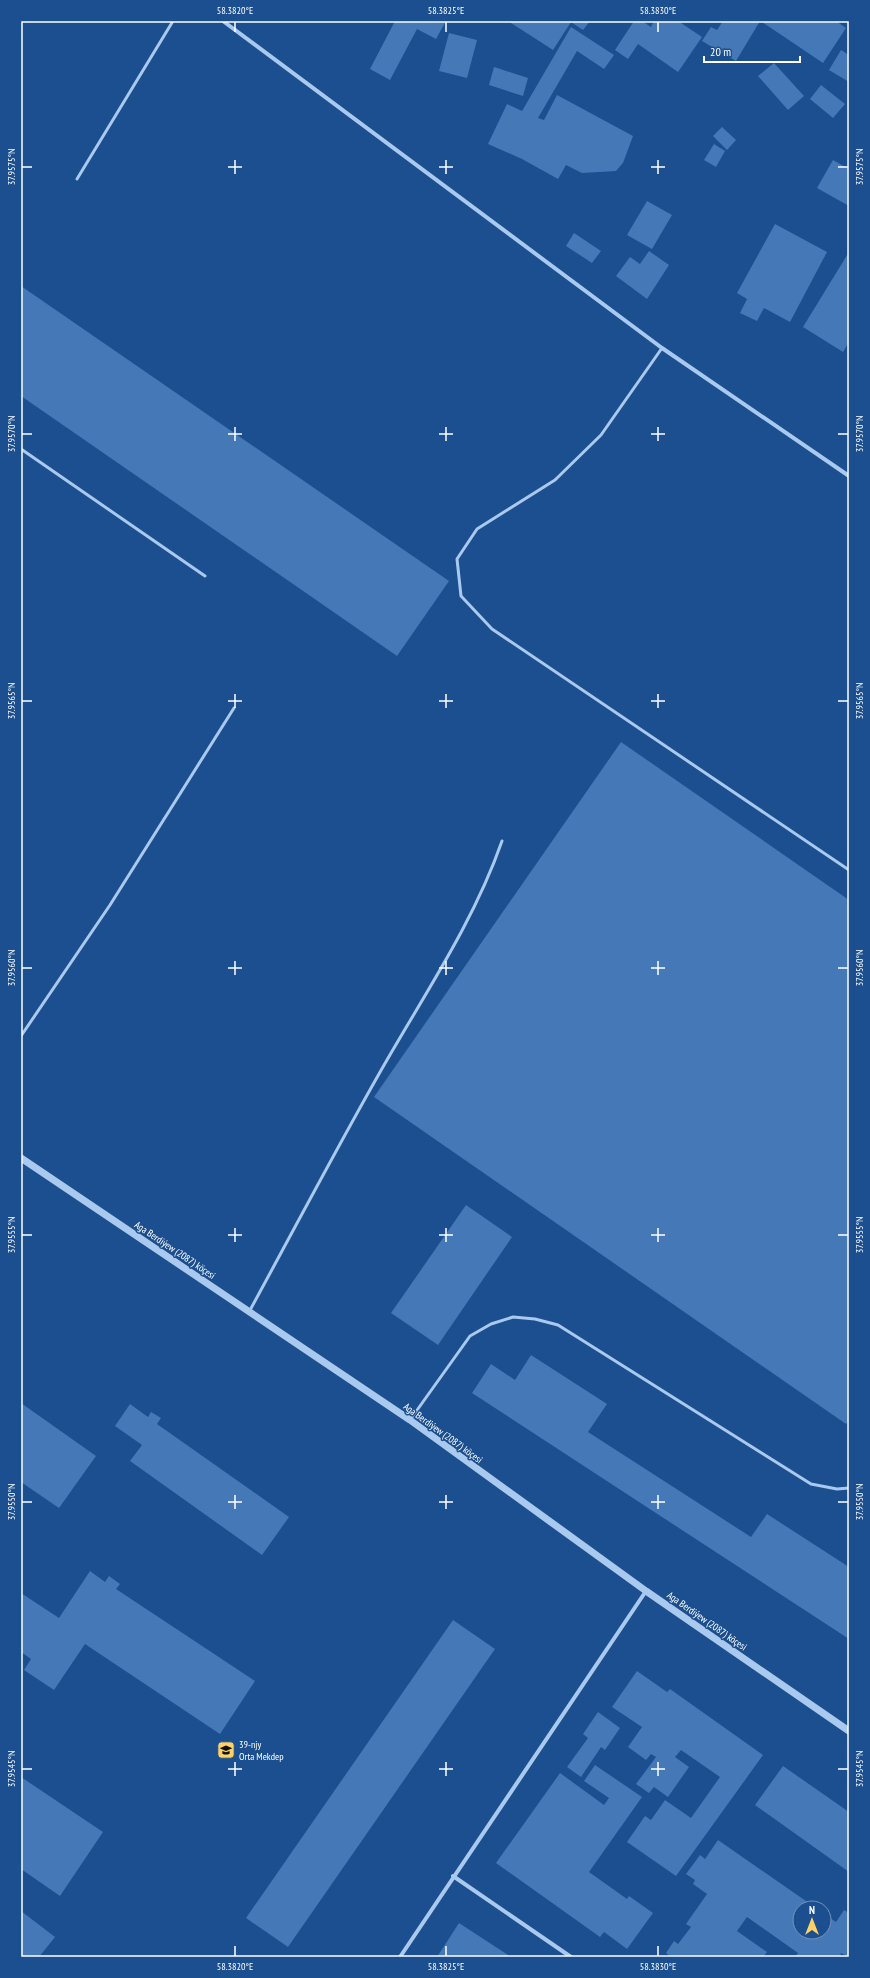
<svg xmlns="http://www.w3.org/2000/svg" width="870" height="1978" viewBox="0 0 870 1978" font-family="'PT Sans Narrow',sans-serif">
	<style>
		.building { fill: #4478b7 }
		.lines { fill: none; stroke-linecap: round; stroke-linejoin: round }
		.service { stroke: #a9c9ee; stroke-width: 3 }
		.minor { stroke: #a9c9ee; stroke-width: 4 }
		.tertiary { stroke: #a9c9ee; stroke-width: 7 }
		.ticks { fill: none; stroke: #fff; stroke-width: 1.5 }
		.labels { text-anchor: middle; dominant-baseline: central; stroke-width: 3; stroke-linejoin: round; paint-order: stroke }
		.street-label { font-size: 10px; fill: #fff; stroke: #1b4f8f }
		.poi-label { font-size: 10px; fill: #fff; stroke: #1b4f8f; text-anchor: start }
		.neatline { fill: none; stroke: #fff; stroke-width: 1.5 }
		.ticks-label { font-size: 10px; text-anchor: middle; fill: #fff }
	</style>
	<rect width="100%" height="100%" fill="#1b4f8f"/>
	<!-- building -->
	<g class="building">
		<path d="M395,21h51l-10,18 -19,-10 -27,51 -20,-11z"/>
		<path d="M508,21h82l-7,9 -12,-8 -18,28z"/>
		<path d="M634,21h8l9,6 3,-6h24l24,16 -24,35 -40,-28 -10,15 -13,-9z"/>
		<path d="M723,21h37l-24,40 -34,-20 9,-14 6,3z"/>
		<path d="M763,21h73l10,7 -23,35 -61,-41z"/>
		<path d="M571,27l43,28 -10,14 -27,-18 -39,67 6,2 13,-25 76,41 -10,27 -7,8 -34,2 -16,-8 -8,14 -36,-20 -34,-15 19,-40 15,7z"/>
		<path d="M449,33l28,7 -10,38 -28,-7z"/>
		<path d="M841,50l8,5v27l-20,-12z"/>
		<path d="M774,63l30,33 -16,14 -30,-34z"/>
		<path d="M494,67l34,11 -5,18 -34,-11z"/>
		<path d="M821,85l24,19 -12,14 -23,-19z"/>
		<path d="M722,127l14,13 -9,10 -14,-14z"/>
		<path d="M714,144l11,7 -9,16 -12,-7z"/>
		<path d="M833,160l16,9v37l-32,-18z"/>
		<path d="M647,201l25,14 -20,34 -25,-14z"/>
		<path d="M775,224l52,28 -37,70 -26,-14 -7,13 -17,-8 7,-14 -10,-6z"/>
		<path d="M574,233l27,18 -9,12 -26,-17z"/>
		<path d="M649,251l20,14 -22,34 -31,-23 14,-19 10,7z"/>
		<path d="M849,252v90l-6,10 -40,-25z"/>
		<path d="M21,286l428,295 -52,75 -376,-260z"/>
		<path d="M621,742l228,158v520l-3,4 -472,-327z"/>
		<path d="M466,1205l46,32 -74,108 -47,-32z"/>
		<path d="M531,1355l76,49 -19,28 163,105 16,-23 82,53v72l-377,-246 19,-29 24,16z"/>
		<path d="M21,1403l75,53 -37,52 -38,-26z"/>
		<path d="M130,1404l18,13 3,-5 10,6 -4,6 132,93 -27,38 -132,-94 12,-16 -27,-19z"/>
		<path d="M90,1571l15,11 4,-6 11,8 -4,5 139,92 -35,53 -135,-90 -31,46 -30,-20 7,-11 -10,-7v-59l38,25z"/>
		<path d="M453,1620l42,29 -207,298 -42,-29z"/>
		<path d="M637,1671l30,21 3,-3 93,66 -87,121 -49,-34 18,-26 6,4 14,-20 26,18 29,-41 -39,-27 -6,7 14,10 -21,30 -14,-10 -5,6 -13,-9 20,-27 -5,-3 -5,6 -18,-13 14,-20 -30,-20z"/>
		<path d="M598,1712l22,16 -15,22 -4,-3 -20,30 -14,-10 21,-29 -5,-4z"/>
		<path d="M595,1765l47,32 -53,75 38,27 2,-3 24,17 -26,36 -23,-17 -4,5 -104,-74 64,-90 44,32 5,-7 -25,-17z"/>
		<path d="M783,1766l66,46v60l-94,-67z"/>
		<path d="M21,1777l82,55 -43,64 -39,-27z"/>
		<path d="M718,1840l98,68h-16v24h24v-18l12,8 8,-12 5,3v44l-8,-4 -1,4h-45l3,-4 -51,-36 -10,14 30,21 -4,5h-94l1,-1 -4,-3 8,-12 4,3 13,-17 -5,-3 21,-30 -14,-10 2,-4 -9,-6 14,-19 5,4z"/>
		<path d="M21,1911l34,26 -16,20h-18z"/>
		<path d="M459,1923l52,34h-74z"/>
	</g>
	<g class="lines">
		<!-- service -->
		<g class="service">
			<path d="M77,179l96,-158"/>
			<path d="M662,348l-61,87 -46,45 -78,49 -20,30 4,37 31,33 357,241"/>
			<path d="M21,449l184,127"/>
			<path d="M21,1036l89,-131 124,-197"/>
			<path d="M249,1312c42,-77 83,-155 126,-231 44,-79 97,-154 127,-240"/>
			<path d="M410,1420l60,-84 21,-12 22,-7 22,2 23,6 253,159 26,5 12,-1"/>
		</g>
		<!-- minor -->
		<g class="minor">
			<path d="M223,21l439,327 187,128"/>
			<path d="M453,1876l118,81"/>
			<path d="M400,1957l246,-366"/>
		</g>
		<!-- tertiary -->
		<path class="tertiary" d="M21,1158l389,262 236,171 203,140"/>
	</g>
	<!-- ticks -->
	<path class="ticks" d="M235,22v10M446,22v10M658,22v10M235,160v14M446,160v14M658,160v14M22,167h10M228,167h14M439,167h14M651,167h14M838,167h10M235,427v14M446,427v14M658,427v14M22,434h10M228,434h14M439,434h14M651,434h14M838,434h10M235,694v14M446,694v14M658,694v14M22,701h10M228,701h14M439,701h14M651,701h14M838,701h10M235,961v14M446,961v14M658,961v14M22,968h10M228,968h14M439,968h14M651,968h14M838,968h10M235,1228v14M446,1228v14M658,1228v14M22,1235h10M228,1235h14M439,1235h14M651,1235h14M838,1235h10M235,1495v14M446,1495v14M658,1495v14M22,1502h10M228,1502h14M439,1502h14M651,1502h14M838,1502h10M235,1762v14M446,1762v14M658,1762v14M22,1769h10M228,1769h14M439,1769h14M651,1769h14M838,1769h10M235,1946v10M446,1946v10M658,1946v10"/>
	<!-- icons -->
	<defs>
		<symbol id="school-square" viewBox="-11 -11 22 22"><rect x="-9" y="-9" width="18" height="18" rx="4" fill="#ffd166" stroke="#1b4f8f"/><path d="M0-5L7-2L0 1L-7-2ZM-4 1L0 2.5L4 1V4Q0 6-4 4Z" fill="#111"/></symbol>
	</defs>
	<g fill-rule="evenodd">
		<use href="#school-square" x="216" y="1740" width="20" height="20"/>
	</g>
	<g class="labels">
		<!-- street labels -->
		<g class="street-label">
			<text transform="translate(175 1250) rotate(34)">Aga Berdiýew (2087) köçesi</text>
			<text transform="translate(443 1433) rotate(36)">Aga Berdiýew (2087) köçesi</text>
			<text transform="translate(707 1621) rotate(35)">Aga Berdiýew (2087) köçesi</text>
		</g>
		<!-- poi labels -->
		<g class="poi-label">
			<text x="239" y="1744">39-njy<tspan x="239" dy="12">Orta Mekdep</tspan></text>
		</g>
	</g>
	<!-- border -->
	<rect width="870" height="1978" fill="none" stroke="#1b4f8f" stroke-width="44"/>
	<!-- north arrow -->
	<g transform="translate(812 1920)"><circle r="19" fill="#1b4f8f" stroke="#7695bc"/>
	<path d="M0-3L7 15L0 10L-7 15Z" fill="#ffd166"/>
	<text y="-6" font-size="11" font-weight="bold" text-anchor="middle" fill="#ffffff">N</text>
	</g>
	<!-- scale -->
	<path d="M704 56v6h96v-6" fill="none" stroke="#ffffff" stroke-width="2"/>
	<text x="710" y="56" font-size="12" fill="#ffffff" stroke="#1b4f8f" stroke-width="3" paint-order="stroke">20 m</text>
	<rect x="22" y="22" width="826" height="1934" class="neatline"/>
	<g class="ticks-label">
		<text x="235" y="14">58.3820°E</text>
		<text x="446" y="14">58.3825°E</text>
		<text x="658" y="14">58.3830°E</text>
		<text transform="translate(11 167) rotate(-90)" y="4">37.9575°N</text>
		<text transform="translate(859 167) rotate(-90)" y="4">37.9575°N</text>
		<text transform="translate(11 434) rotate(-90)" y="4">37.9570°N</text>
		<text transform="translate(859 434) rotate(-90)" y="4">37.9570°N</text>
		<text transform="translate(11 701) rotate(-90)" y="4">37.9565°N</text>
		<text transform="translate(859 701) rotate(-90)" y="4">37.9565°N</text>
		<text transform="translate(11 968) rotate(-90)" y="4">37.9560°N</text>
		<text transform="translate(859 968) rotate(-90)" y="4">37.9560°N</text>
		<text transform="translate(11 1235) rotate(-90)" y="4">37.9555°N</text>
		<text transform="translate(859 1235) rotate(-90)" y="4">37.9555°N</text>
		<text transform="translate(11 1502) rotate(-90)" y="4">37.9550°N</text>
		<text transform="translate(859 1502) rotate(-90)" y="4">37.9550°N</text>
		<text transform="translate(11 1769) rotate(-90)" y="4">37.9545°N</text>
		<text transform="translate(859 1769) rotate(-90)" y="4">37.9545°N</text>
		<text x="235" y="1970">58.3820°E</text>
		<text x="446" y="1970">58.3825°E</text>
		<text x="658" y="1970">58.3830°E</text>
	</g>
</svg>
